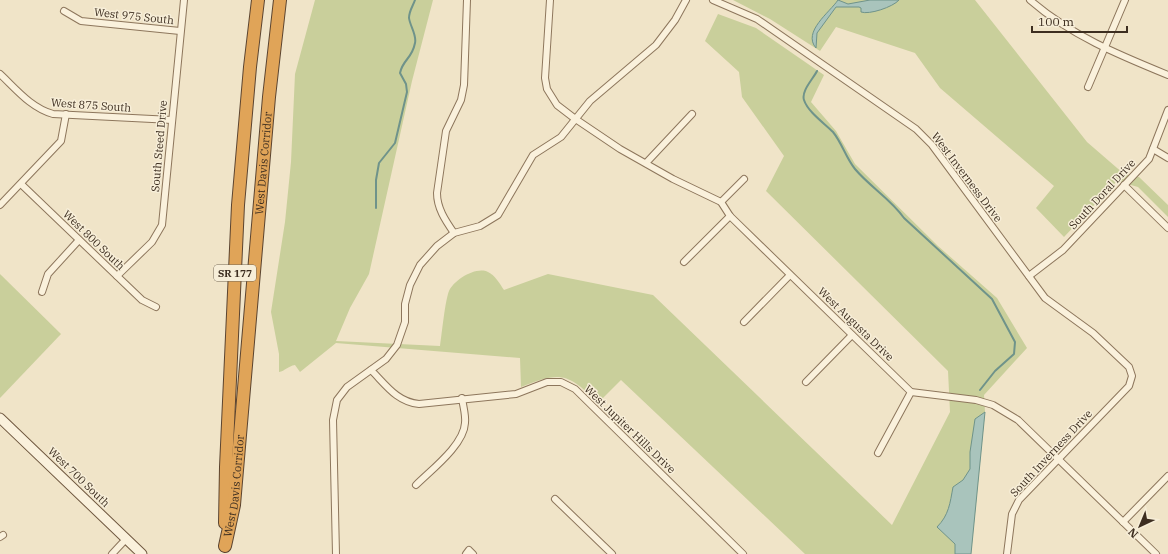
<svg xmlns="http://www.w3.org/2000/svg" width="1168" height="554" viewBox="0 0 1168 554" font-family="'IBM Plex Serif',serif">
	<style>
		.green { fill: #c9cf9b }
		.water { fill: #a9c4bc; stroke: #6f938a }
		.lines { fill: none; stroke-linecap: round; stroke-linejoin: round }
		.stream { stroke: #6f938a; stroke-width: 2 }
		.street-casing { stroke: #8d765c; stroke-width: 8 }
		.secondary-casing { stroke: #6f573f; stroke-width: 11 }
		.highway-casing { stroke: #5b4430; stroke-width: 14 }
		.street { stroke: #faf1dc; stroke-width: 6 }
		.secondary { stroke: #faf1dc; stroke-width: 9 }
		.highway { stroke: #e0a458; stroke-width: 12 }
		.labels { text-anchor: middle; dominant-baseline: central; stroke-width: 3; stroke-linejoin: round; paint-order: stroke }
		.shield { fill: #f7eed8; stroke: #756857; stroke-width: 1 }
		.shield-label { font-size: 10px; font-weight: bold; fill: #3d2e20 }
		.street-label { font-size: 11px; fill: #3d2e20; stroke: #f7eed8 }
	</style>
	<rect width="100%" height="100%" fill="#f0e4c8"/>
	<!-- green -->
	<g class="green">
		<path d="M315,0h118l-21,81 -43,193 -19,34 -14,33 104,5c2,-13 5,-45 9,-55 5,-11 27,-25 39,-19 7,3 12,12 16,18l44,-16 105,21 239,230 58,-113 -2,-41 -182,-180 18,-35 -42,-59 -3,-25 -34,-31 13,-27 38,14 68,47 -13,27 25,29 19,33 83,82 59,52 30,50 -43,47 1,17 -14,142h-166l-184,-174 -23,23c-30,-30 -37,-32 -77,-16l-1,-29 -184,-15 -36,29 -5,-7c-7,1 -10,6 -16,7v-18l-8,-42 14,-90 6,-60 4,-88z"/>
		<path d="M733,0h242l112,142 37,32 15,3 29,28v12l-30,-30 -21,-6 -53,56 -28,-29 18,-22 -114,-98 -25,-35 -79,-26 -16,24 -50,-32z"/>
		<path d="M0,274l61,60 -61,64z"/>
	</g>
	<!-- water -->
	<g class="water">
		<path d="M838,0l10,4 22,-4h29c-6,7 -30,15 -38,12v-4l-2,-1h-23l-19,26 -1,15c-14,-16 14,-36 22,-48z"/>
		<path d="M985,412l-14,142h-16v-10l-18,-17c12,-12 13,-24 16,-40l10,-7 7,-11v-17l5,-33z"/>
	</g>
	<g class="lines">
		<!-- stream -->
		<g class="stream">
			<path d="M817,71c-4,8 -16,20 -13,29 4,12 20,23 29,32 9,11 13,26 22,37 15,18 36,30 49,49l88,81 23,43 -1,12 -19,17 -15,19"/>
			<path d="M376,208v-28l3,-17 16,-20 12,-51 -1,-8 -6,-11c3,-14 12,-14 15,-30 2,-8 -5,-17 -6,-25 0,-7 4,-12 6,-18"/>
		</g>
		<defs>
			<g id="street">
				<path d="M550,0l-5,78 2,11 10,16 17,13 46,31 53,30 48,23 9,14 181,176 65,8 17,5 25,15 138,134"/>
				<path d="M713,0l44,19 159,110 16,16 113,153 48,35 36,34 3,9 -3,10 -110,114 -7,14 -5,40"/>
				<path d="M1030,0c40,35 89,55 138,75"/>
				<path d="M64,11l17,10 99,10"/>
				<path d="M0,74c16,15 31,34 53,40l119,6"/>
				<path d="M1088,87l37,-87"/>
				<path d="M1153,149l15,9"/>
				<path d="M646,163l46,-49"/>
				<path d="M21,184l121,116 14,7"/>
				<path d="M1124,185l44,43"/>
				<path d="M721,202l23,-23"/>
				<path d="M0,205l61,-64 5,-27"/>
				<path d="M454,233c-9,-13 -17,-25 -17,-40l9,-62 15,-31 3,-15 3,-85"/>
				<path d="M684,262l46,-46"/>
				<path d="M117,276l35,-34 10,-17 22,-225"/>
				<path d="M1029,276l34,-26 86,-91 19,-49"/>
				<path d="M42,292l6,-18 31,-34"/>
				<path d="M744,322l46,-47"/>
				<path d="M371,370c15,15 26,32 48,34l97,-10 31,-12h14l14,7 168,165"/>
				<path d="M806,382l46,-47"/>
				<path d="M878,453l33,-61"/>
				<path d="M416,485c15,-15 48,-40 49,-62 1,-8 -2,-17 -3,-25"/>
				<path d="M555,499l57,55"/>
				<path d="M1123,522l45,-46"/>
				<path d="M0,537l3,-2"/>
				<path d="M112,554l14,-15"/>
				<path d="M336,554l-3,-134 4,-20 10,-13 39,-28 11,-14 8,-23v-18l5,-19 10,-20 17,-19 17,-13 26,-7 18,-11 35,-60 28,-18 29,-36 66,-56 19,-25 11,-20"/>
				<path d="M466,554l3,-4 4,4"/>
			</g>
			<path id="secondary" d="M0,418l142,136"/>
			<g id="highway">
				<path d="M225,523l1,-56 12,-262 12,-138 8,-67"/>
				<path id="s1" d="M225,546l9,-41 35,-408 11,-97"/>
			</g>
		</defs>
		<!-- street casing -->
		<use href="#street" class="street-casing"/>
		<!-- secondary casing -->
		<use href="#secondary" class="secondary-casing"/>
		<!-- highway casing -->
		<use href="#highway" class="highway-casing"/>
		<!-- street -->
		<use href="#street" class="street"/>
		<!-- secondary -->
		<use href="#secondary" class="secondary"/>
		<!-- highway -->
		<use href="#highway" class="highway"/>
	</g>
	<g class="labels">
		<!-- shield labels -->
		<rect class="shield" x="214" y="265" width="42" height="16" rx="3"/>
		<g class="shield-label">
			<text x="235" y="273">SR 177</text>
		</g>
		<!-- street labels -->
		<g class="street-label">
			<text transform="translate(134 16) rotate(6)">West 975 South</text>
			<text transform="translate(91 105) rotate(4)">West 875 South</text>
			<text transform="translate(159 146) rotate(-85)">South Steed Drive</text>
			<text stroke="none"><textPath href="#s1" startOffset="385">West Davis Corridor</textPath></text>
			<text transform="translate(967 177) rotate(53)">West Inverness Drive</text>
			<text transform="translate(1102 194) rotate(-47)">South Doral Drive</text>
			<text transform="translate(94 240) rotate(44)">West 800 South</text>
			<text transform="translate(856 324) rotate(44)">West Augusta Drive</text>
			<text transform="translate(630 429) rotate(44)">West Jupiter Hills Drive</text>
			<text transform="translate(1051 453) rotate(-47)">South Inverness Drive</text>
			<text transform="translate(79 477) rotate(44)">West 700 South</text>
			<text stroke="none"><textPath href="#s1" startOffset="61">West Davis Corridor</textPath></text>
		</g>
	</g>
	<!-- north arrow -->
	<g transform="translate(1140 526) rotate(224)" stroke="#f7eed8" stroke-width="3" paint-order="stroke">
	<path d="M0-3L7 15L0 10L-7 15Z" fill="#3d2e20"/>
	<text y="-6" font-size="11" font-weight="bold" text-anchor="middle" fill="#3d2e20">N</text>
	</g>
	<!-- scale -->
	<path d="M1032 26v6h95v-6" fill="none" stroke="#3d2e20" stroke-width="2"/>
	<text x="1038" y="26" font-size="12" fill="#3d2e20" stroke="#f7eed8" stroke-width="3" paint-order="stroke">100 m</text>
</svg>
